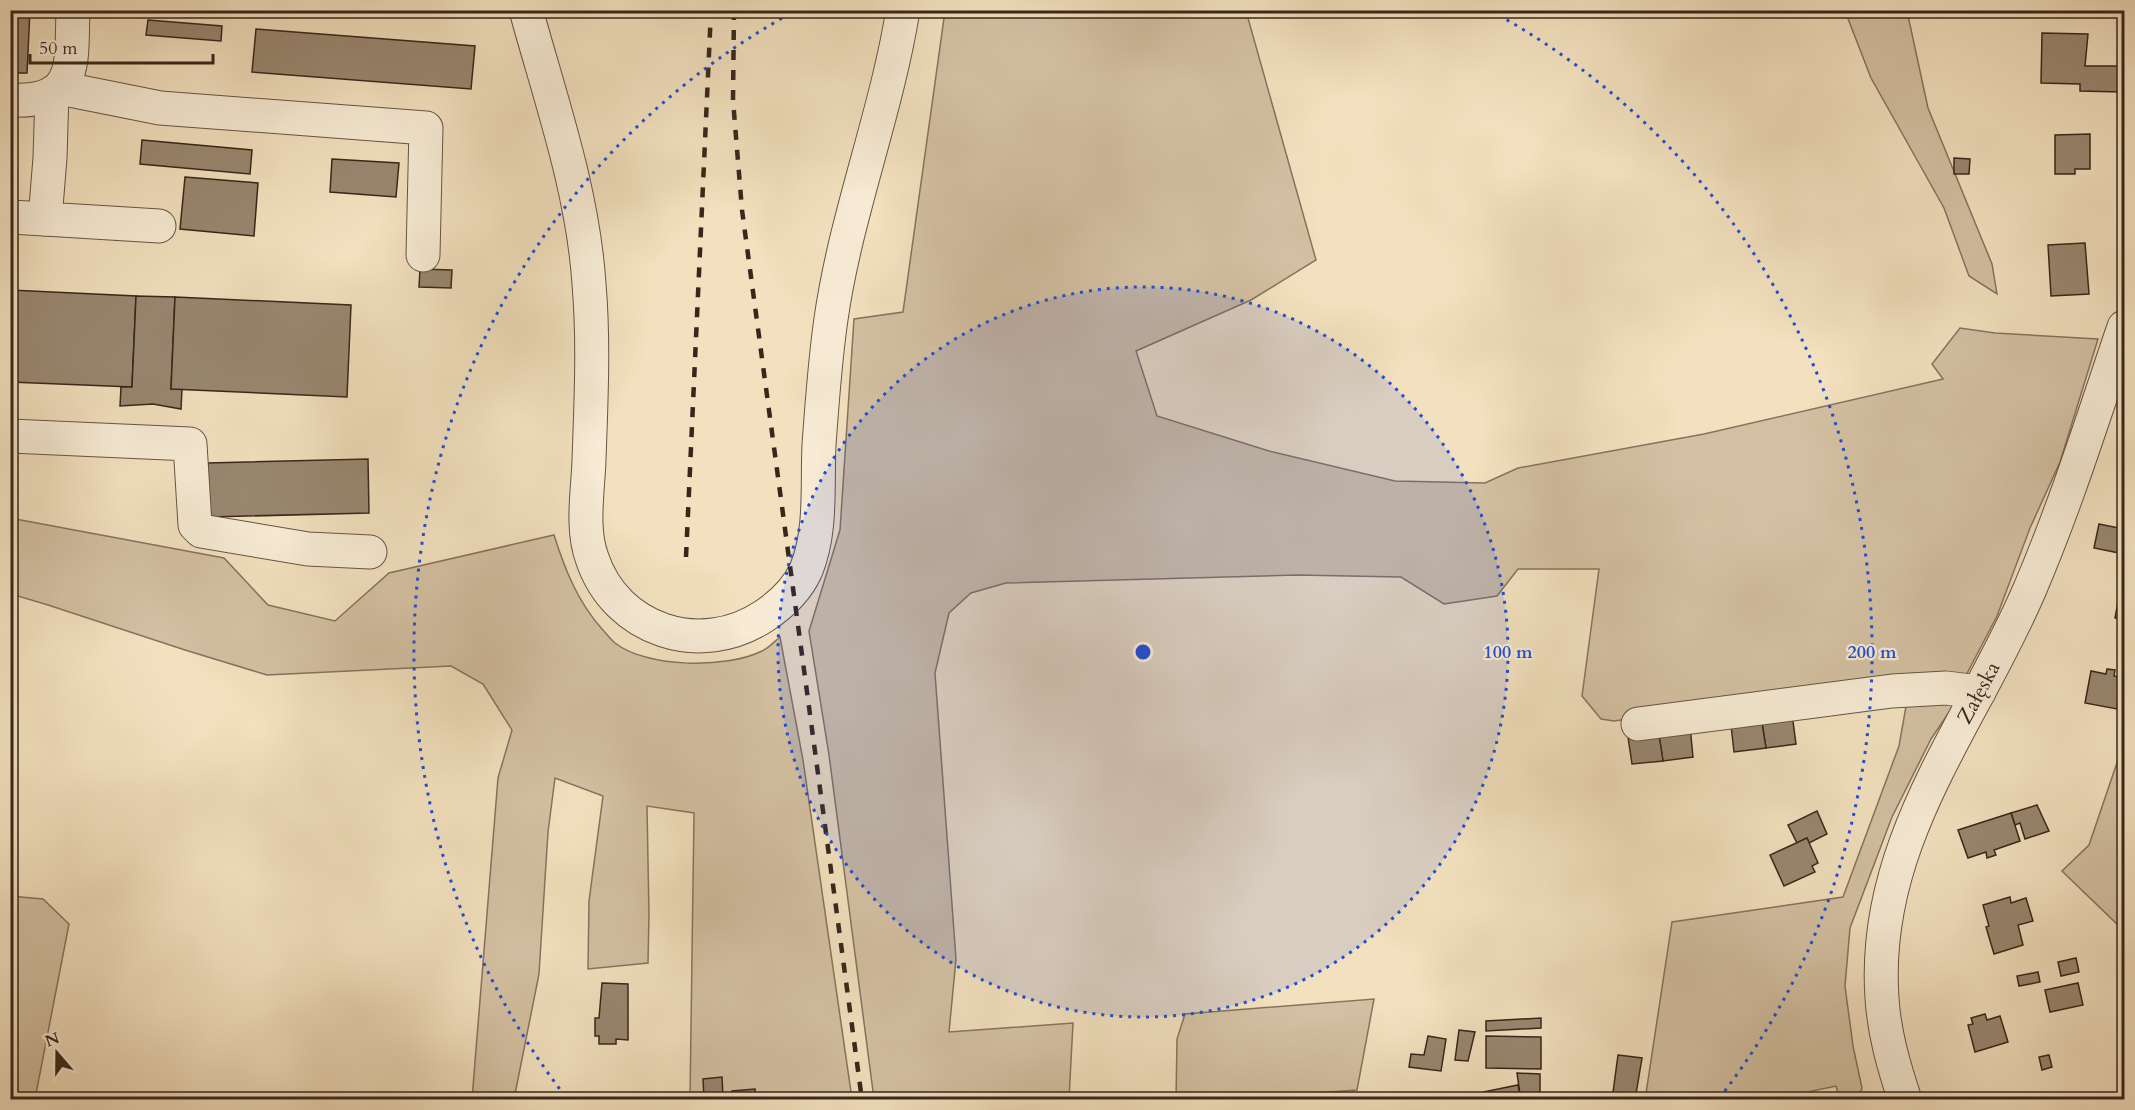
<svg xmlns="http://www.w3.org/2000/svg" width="2135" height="1110" viewBox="0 0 2135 1110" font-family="Cardo,serif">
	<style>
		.green { fill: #d3c0a2; stroke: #86735e; stroke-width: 1.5 }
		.building { fill: #998770; stroke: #39261b; stroke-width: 1.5 }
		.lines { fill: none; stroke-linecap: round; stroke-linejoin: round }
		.minor-casing { stroke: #675444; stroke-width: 35 }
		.minor { stroke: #f7ebd5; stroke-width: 33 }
		.rail { stroke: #39261b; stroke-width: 4.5; stroke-dasharray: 10 10; stroke-linecap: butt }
		.ring { fill: none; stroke: #1d4ed8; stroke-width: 3; stroke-dasharray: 3 6 }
		.labels { text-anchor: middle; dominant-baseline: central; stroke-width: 4.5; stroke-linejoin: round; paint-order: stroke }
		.street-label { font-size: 21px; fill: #39261b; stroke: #f7ebd5 }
		.centre { fill: #1d4ed8; stroke: #f7ebd5; stroke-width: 3 }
		.ring-label { font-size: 18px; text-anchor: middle; font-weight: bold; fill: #1d4ed8; stroke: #f7ebd5; stroke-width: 4.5; stroke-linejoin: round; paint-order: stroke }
	</style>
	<rect width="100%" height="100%" fill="#f2e0be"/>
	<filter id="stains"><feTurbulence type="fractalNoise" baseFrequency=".00333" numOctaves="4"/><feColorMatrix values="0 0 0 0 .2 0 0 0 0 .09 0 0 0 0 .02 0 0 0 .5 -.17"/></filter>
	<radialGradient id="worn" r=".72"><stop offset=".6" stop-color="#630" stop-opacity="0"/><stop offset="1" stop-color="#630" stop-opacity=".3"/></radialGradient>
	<!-- green -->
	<g class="green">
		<path d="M945,11h301l70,249 -65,40 -115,51 21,65 112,35 126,30 90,2 33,-15 186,-34 239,-55 -11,-15 28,-36 35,5 103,6 -38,123 -30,66 -33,88 -34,65 -54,-2 -295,42 -13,-2 -19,-23 17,-127h-81l-21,27 -53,8 -43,-27 -104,-2 -291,8 -35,10 -22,20 -14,60 21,286 -7,73 124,-9 -4,76h-195l-45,-344 -20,-124 31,-101 14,-211 49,-7z"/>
		<path d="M1845,11h62l21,97 64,156 5,30 -28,-18 -25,-68 -73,-130z"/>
		<path d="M10,518l214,40 44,47 67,16 54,-48 165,-38c11,35 24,67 48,94 4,4 8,10 13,14 32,25 111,26 147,8 7,-3 13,-10 18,-14l23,123 49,339h-162l4,-286 -47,-7 2,109 -1,48 -60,6 1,-68 14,-105 -48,-18 -7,54 -9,142 -25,125h-42l26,-321 14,-48 -29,-46 -32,-18 -184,9 -82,-25 -137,-45 -37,-11z"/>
		<path d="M1908,695l46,10 -23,34 -39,78 -42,111 -5,58 8,60 9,42 -3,11h-19l-4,-13 -48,10 -3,3 -140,1 27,-178 171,-25 56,-151z"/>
		<path d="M2124,742v192l-2,-5 -60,-58 27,-26z"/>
		<path d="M10,896l33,3 26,25 -34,175h-24z"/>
		<path d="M1374,999l-17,91 -124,9h-57l1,-60 8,-25z"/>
	</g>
	<!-- building -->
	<g class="building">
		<path d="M10,10h20l-3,63h-17z"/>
		<path d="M148,20l74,6 -1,15 -75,-6z"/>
		<path d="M256,29l219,17 -4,43 -219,-17z"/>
		<path d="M2042,33l46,1 -3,32h36v26l-41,-1v-7l-39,-1z"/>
		<path d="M2090,134v35h-15v5h-20v-39z"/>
		<path d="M142,140l110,10 -2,24 -110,-10z"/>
		<path d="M1954,158l16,1 -1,15h-15z"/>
		<path d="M332,159l67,4 -3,34 -66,-5z"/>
		<path d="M185,177l73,6 -4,53 -74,-7z"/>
		<path d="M2085,243l4,51 -38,2 -3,-51z"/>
		<path d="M420,269l32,1 -1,18 -32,-1z"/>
		<path d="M10,290l126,6 -4,91 -122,-5z"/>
		<path d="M136,296l39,1 -4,92h11l-1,20 -28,-5 -33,2 1,-19h11z"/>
		<path d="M175,297l176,8 -4,92 -176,-8z"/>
		<path d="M368,459l1,54 -160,4 -1,-54z"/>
		<path d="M2099,524l25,5v25l-30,-6z"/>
		<path d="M2120,591l4,1v28l-9,-2z"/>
		<path d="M2107,669l8,1 -1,6 9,2 -6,31 -32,-6 6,-32 15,3z"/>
		<path d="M1792,714l4,30 -30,4 -4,-25z"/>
		<path d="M1762,723l4,25 -32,4 -3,-27z"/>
		<path d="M1690,726l3,31 -30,4 -4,-26z"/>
		<path d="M1654,734l5,1 4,26 -31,3 -4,-27z"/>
		<path d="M2037,805l12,26 -24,8 -5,-16 -5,2 -4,-12z"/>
		<path d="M1817,811l10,23 -18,9 -2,-5 -10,5 -9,-18z"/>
		<path d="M2011,813l9,28 -26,9 2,5 -9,3 -1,-6 -18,6 -10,-28z"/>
		<path d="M1807,838l11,25 -6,3 3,6 -31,14 -14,-31z"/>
		<path d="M2010,897l1,6 15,-5 7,23 -15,4 5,20 -29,9 -8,-27 3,-1 -6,-21z"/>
		<path d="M2076,958l3,14 -18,4 -3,-14z"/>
		<path d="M2038,972l2,10 -21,4 -2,-10z"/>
		<path d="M602,983l26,1v56l-12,-1v5h-17v-8h-4v-18h4z"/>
		<path d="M2078,983l5,22 -33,7 -5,-22z"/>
		<path d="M1985,1014l2,6 13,-4 8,26 -33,10 -7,-27 5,-1 -2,-6z"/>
		<path d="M1541,1018v10l-55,3v-10z"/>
		<path d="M1459,1030l16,2 -7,29 -13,-1z"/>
		<path d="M1428,1036l18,3 -5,32 -32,-4 2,-13 13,1z"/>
		<path d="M1486,1036l55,1v32l-55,-1z"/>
		<path d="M1618,1055l24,3 -7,42h-23z"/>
		<path d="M2049,1055l3,12 -10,3 -3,-13z"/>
		<path d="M1517,1073l23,1v21l-20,-1z"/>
		<path d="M722,1077l1,20 -19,2 -1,-20z"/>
		<path d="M1518,1085l3,15h-37l-1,-8z"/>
		<path d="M755,1089l1,11h-24v-9z"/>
	</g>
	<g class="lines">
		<defs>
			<g id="minor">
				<path d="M526,10c25,91 57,181 63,274 5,59 2,118 0,176 -1,31 -8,68 3,98 24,73 109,100 172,58 18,-12 33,-26 42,-46 16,-38 11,-85 13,-125 3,-42 6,-85 12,-126 15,-105 55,-204 72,-309"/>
				<path d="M60,88l100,20 266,20 -3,127"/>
				<path d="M52,93l-2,65 -5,61 114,7"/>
				<path d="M10,100c69,4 61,-37 63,-90"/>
				<path d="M10,217l35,2"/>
				<path d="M10,436l180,8 5,81 6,6 107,18 62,3"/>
				<path d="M1638,724l254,-33 54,-3 33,4"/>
				<path id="s1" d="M1905,1100c-11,-33 -21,-67 -23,-102 -11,-156 89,-272 147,-407 37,-86 65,-176 95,-264"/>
			</g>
		</defs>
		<!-- minor casing -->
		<use href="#minor" class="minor-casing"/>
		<!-- minor -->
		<use href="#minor" class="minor"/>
		<!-- rail -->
		<g class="rail">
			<path d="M734,10l-1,90 9,110 120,890"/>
			<path d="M686,557l25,-547"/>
		</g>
	</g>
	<!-- distance rings -->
	<circle cx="1143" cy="652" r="365" fill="#1d4ed8" fill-opacity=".12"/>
	<g class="ring">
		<circle cx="1143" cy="652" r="365"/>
		<path d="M565 1096A729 729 0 0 1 795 11M1491 11A729 729 0 0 1 1721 1096"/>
	</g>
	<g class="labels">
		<!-- street labels -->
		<g class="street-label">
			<text stroke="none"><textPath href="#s1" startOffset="430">Załęska</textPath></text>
		</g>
	</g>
	<circle cx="1143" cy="652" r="9" class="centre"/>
	<g class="ring-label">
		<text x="1508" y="658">100 m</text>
		<text x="1872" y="658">200 m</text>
	</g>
	<!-- margin -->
	<rect width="2135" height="1110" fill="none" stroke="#f2e0be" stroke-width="36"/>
	<rect x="12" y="12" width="2111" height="1086" fill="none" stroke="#39261b" stroke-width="3"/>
	<rect x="18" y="18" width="2099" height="1074" fill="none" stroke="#39261b" stroke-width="1.5"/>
	<!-- north arrow -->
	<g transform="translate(57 1053) rotate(340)" stroke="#f7ebd5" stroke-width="4.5" paint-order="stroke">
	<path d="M0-4.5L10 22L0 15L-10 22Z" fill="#39261b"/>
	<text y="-9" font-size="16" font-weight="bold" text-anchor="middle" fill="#39261b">N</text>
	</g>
	<!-- scale -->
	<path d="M30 54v9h183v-9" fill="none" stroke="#39261b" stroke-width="3"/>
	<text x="39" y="54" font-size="18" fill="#39261b" stroke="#f7ebd5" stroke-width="4.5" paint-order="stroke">50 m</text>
	<rect width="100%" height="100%" filter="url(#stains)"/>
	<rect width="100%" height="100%" fill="url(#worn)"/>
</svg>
